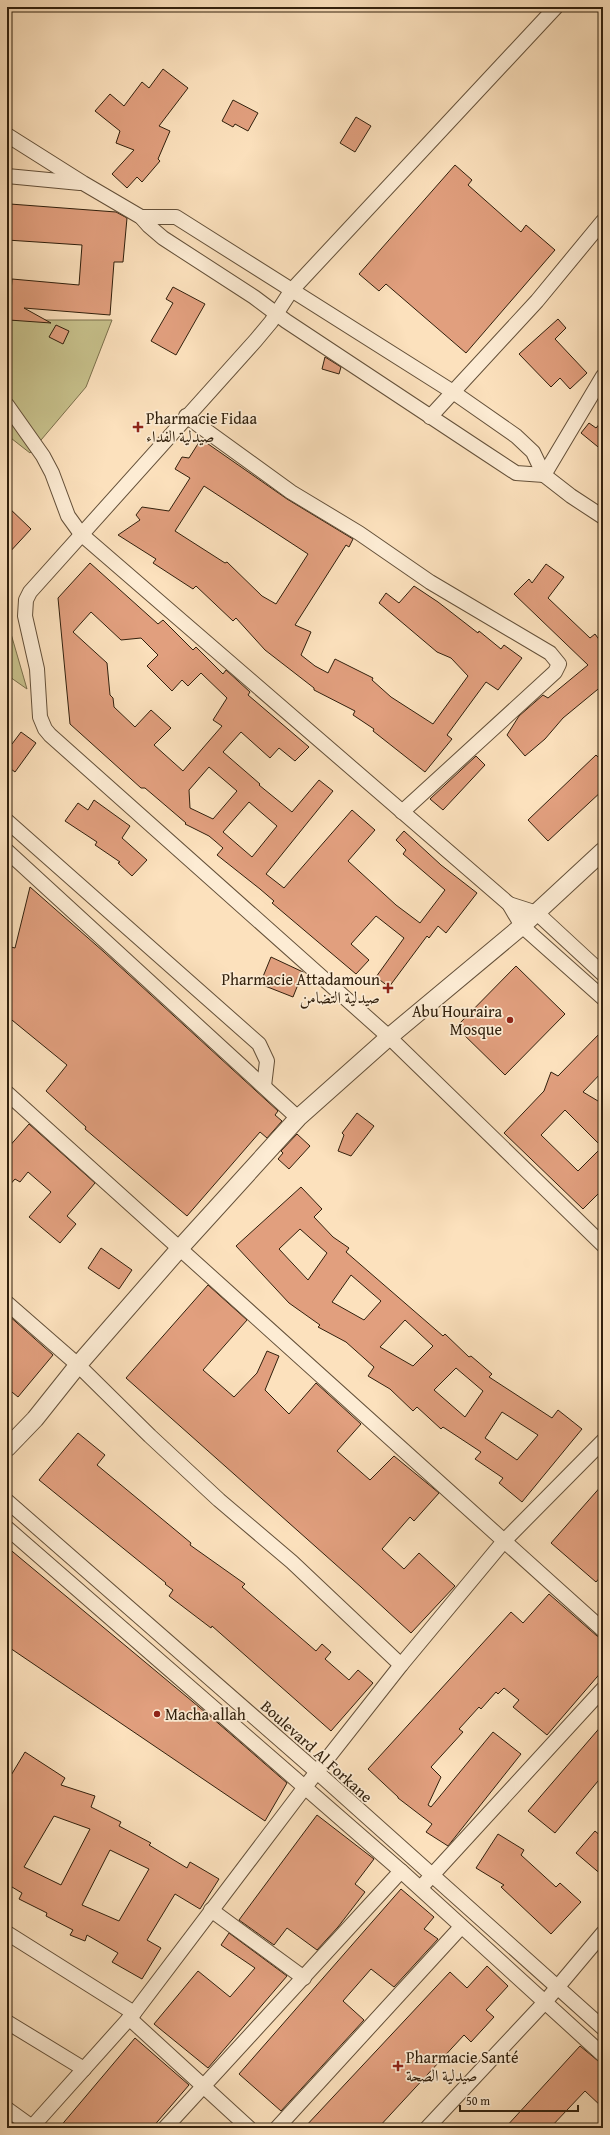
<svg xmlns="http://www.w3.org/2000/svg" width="610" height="2135" viewBox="0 0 610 2135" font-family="'Gentium Book Plus',Amiri,serif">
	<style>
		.green { fill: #c7c18c; stroke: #7c704c }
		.building { fill: #e19f7e; stroke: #31200d; fill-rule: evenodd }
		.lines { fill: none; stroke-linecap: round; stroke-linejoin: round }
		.minor-casing { stroke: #645039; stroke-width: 16 }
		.tertiary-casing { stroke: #645039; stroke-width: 19 }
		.minor { stroke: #fdecd4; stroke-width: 14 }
		.tertiary { stroke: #fdecd4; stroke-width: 17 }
		.poi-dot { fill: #8f2418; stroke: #fdecd4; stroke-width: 1.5 }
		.labels { text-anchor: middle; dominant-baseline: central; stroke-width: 3.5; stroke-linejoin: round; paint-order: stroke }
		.poi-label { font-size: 16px; fill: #31200d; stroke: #fdecd4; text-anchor: start }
		.street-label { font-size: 16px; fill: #31200d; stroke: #fdecd4 }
	</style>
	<rect width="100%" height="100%" fill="#fce1bd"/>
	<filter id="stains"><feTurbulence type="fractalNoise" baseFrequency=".005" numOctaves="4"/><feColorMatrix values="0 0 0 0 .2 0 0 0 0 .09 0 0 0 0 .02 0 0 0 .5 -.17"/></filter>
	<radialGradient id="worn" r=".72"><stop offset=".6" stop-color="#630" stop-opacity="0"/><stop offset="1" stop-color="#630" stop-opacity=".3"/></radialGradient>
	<!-- green -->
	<g class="green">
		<path d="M7,320h105l-26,67 -56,66 -23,-18z"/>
		<path d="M7,620l20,69 -20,-14z"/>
	</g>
	<!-- building -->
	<g class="building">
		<path d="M163,69l25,19 -29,38 11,5 -12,28 2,2 -18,21 -5,-5 -10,11 -15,-14 22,-24 -18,-7 4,-12 -25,-20 15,-17 14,12 18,-24 7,6z"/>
		<path d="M233,100l25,13 -10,18 -13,-7 -2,3 -11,-6z"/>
		<path d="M356,117l15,9 -16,26 -15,-9z"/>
		<path d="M455,165l17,15 -4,5 53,47 5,-7 29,25 -89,103 -80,-69 -7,7 -20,-17z"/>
		<path d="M10,204l106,8 11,6 -4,44h-9l-4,53 -86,-7 27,15 -42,-3 3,-41 67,6 3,-40 -75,-5z"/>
		<path d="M173,287l32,17 -29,51 -25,-14 22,-38 -7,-4z"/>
		<path d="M558,319l8,9 -11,11 32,34 -17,16 -10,-11 -9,9 -32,-33z"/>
		<path d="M56,325l13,6 -6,13 -14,-7z"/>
		<path d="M325,357l16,10 -2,7 -17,-5z"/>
		<path d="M603,420v31l-22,-18 8,-10 7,5z"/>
		<path d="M201,439l86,60 66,40 -4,8 -3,-2 -51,80 16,7 -10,23 14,11 13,7 7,-14 38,19 -1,2 19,17 42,27 35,-48 -17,-18 -14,-6 -58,-49 7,-10 13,10 15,-17 24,16 40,31 1,-2 22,18 3,-4 18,13 -24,32 -12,-8 -39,53 5,4 -27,33 -52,-41 1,-2 -21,-14 2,-4 -41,-21v-2l-49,-38 -29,-32 -3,3 -37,-35 -3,3 -40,-26 3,-4 -38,-24 22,-15 -4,-5 6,-8 27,4 21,-33 -15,-9 7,-12 7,1zM204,486l104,68 -32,50 -14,-8 -35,-34 -2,1 -50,-32z"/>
		<path d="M7,506l24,23 -24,26z"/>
		<path d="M90,563l68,61 5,-4 30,30 3,-3 27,27 3,-4 24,22 -2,3 61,52 -14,14 -16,-13 -9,10 -29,-26 -18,20 37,32 -1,1 33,27 27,-32 14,11 -67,83 18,14 68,-78 23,20 -27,31 48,44 24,18 25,-33 -42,-36 3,-4 -10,-10 8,-9 37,34 36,28 -31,40 -8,-7 -9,12 -2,-2 -38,51 -13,-10 28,-39 -28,-22 -25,28 18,16 -13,14 -84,-71 2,-2 -14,-12 -43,-34 6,-7 -8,-7 -6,-5 -24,-12 1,-1 -41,-35h-4l-71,-64 -12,-126zM91,612l30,28 20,-2 17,17 -11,11 25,25 10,-11 6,6 13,-13 26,25 -14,22 9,6 -39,45 -29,-26 17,-17 -20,-18 -16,17 -21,-20 -1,-9 -3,-3 -3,-32 -34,-31zM209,767l28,24 -24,28 -23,-11 -1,-18zM249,802l28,24 -25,31 -29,-25z"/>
		<path d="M546,564l18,13 -16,21 42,40 5,-4 8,11v40l-40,33 -18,21 -20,17 -18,-21 12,-19 24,-21 5,3 40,-33 -74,-71 15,-15 3,4z"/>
		<path d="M21,732l15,11 -21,29 -8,-6v-26l5,4z"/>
		<path d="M596,755l7,7v28l-55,51 -20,-21z"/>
		<path d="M476,756l9,9 -42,45 -13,-11z"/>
		<path d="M94,800l36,26 -8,12 25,22 -15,16 -14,-13 2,-1 -25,-17 2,-3 -32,-21 13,-18 10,7z"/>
		<path d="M30,887l74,65 174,159 -3,4 7,6 -15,17 -7,-6 -73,84 -102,-87 1,-2 -40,-36 21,-26 -60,-49v-70l8,2z"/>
		<path d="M271,957l32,15 -10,25 -33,-13z"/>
		<path d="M516,966l49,48 -60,61 -49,-48z"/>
		<path d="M603,1030v41l-20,21 20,12v85l-20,20 -79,-76 40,-42 7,-19 7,4zM565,1110l37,37 -24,24 -37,-36z"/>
		<path d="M357,1113l17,13 -23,30 -13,-5 6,-16 -2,-2z"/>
		<path d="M29,1124l66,59 -28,33 9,8 -16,19 -31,-26 22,-25 -23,-20 -8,10 -5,-3 -8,9v-39z"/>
		<path d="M297,1134l13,12 -21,23 -11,-10 5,-6 -2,-2z"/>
		<path d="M301,1187l21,22 -8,8 19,20 16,11 -3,4 97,84 2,-2 24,23 2,-1 21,18 -3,3 63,41 6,-8 24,19 -60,73 -23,-19 4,-5 -28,-19 6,-7 -38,-25 -2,2 -24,-22 -4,4 -23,-22 -22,-13 6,-9 -28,-25 -28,-15 2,-2 -31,-22 -53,-57zM300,1229l27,24 -19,27 -29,-31zM351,1275l30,26 -17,19 -32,-18zM405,1320l28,26 -20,20 -33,-19zM456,1368l27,23 -18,26 -31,-27zM502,1412l36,23 -21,25 -32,-22z"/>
		<path d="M101,1248l31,22 -13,19 -31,-21z"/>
		<path d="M208,1285l39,35 -44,50 31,27 23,-24 10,-22 12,5 -14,34 24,24 27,-31 45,41 -24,27 33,29 24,-24 45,37 -25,28 -4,-4 -28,32 22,20 15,-16 36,33 -44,47 -50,-46 -235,-209z"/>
		<path d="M7,1314l46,41 -35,42 -11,-9z"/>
		<path d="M78,1433l27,22 -8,10 94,78 -1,2 55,39 -3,3 74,64 6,-7 9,8 -6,7 24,21 9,-10 15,13 -42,48 -119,-105 -1,2 -42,-32 4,-6 -8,-6 1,-1 -127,-103z"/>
		<path d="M603,1484v90l-7,8 -45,-39z"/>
		<path d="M7,1547l204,170 76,66 -22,38 -258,-175z"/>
		<path d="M549,1594l48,42 6,2v32l-56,65 -34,-28 6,-7 -15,-12 -6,6 -2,-2 -15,17 -2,-2 -20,22 4,3 -32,35 10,10 -13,28 3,2 62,-75 28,22 -73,92 -22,-14 6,-8 -34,-26v-1l-30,-28 143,-157 12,11z"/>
		<path d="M603,1724v51l-48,58 -27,-22z"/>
		<path d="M25,1752l40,26 -4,7 34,11 -4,11 30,15 -2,4 32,17 -2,2 38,23 3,-6 29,17 -19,30 -25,-15 -28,46 14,8 -19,31 -30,-17 6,-9 -31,-18 -2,6 -15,-6 3,-5 -27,-14 1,-3 -28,-14 3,-6 -15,-9v-102zM54,1816l36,13 -29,56 -37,-18zM110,1850l39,19 -30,52 -37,-16z"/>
		<path d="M317,1815l57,44 -19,25 10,8 -27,35 -21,23 -30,-22 -13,17 -35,-25z"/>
		<path d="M595,1831l8,7v38l-27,-23z"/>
		<path d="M498,1834l26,16 -3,5 35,32 4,-4 21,19 -30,32 -50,-47 3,-2 -28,-17z"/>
		<path d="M401,1889l33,28 -10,12 14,10 -44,48 -23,-18 -28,32 21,19 -83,91 -42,-37z"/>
		<path d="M229,1933l58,43 -79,92 -54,-44 44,-53 32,26 25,-29 -34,-23z"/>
		<path d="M487,1966l21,20 -22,24 8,7 -23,25 -7,-7 -86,93h-74l146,-156 17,16z"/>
		<path d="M135,2038l54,47 -37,43h-93z"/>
		<path d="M580,2046l23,19v43l-18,-17 -35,37h-45z"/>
	</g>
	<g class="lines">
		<defs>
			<g id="minor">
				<path d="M556,7l-265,284 -20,31 -15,18 -226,252 -4,8 -1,16 12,53 3,48 5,12 5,6 339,302 214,208"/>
				<path d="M7,135l76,48 58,34 8,9 14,12 91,59 32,24 198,131 32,21 28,2"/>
				<path d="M7,176l73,7"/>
				<path d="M141,217h35l277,175 63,44 17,16 11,23 27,21 32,21"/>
				<path d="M7,405l36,51 9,17 16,43 13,18 428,370 13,22 81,72"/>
				<path d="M186,416l105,76 68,41 71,49 120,71 9,11 -4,8 -153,140"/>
				<path d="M430,417l107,-116 66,-80"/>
				<path d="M544,475l59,-99"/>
				<path d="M7,821l252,223 8,17 -3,25"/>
				<path d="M7,851l291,267"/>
				<path d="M509,904l28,9 66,61"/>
				<path d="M7,1093l596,537"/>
				<path d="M7,1303l71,62 72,71 69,64 73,62 109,103"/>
				<path d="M7,1501l310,271 286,256"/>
				<path d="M7,1528l394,343 202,184"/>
				<path d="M425,1883l178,-194"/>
				<path d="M211,1910l93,68"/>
				<path d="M7,1933l127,80"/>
				<path d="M129,2018l120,110"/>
				<path d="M7,2022l77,47"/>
				<path d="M7,2109l25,18"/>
				<path d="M31,2128l103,-115 171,-226 96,-122 103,-124 99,-100"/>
				<path d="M165,2128l236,-257"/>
				<path d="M277,2128l184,-201"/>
				<path d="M427,2128l118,-126 58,-69"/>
			</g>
			<path id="tertiary" d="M7,1448l28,-29 43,-54 102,-117 118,-130 91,-81 133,-111 81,-75"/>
		</defs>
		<!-- minor casing -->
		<use href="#minor" class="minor-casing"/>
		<!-- tertiary casing -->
		<use href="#tertiary" class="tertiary-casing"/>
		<!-- minor -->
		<use href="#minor" class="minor"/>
		<!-- tertiary -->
		<use href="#tertiary" class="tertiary"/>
	</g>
	<!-- markers -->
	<g class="poi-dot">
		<path d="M136 421h4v4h4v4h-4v4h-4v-4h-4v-4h4z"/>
		<path d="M386 982h4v4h4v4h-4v4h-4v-4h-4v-4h4z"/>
		<circle cx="510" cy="1020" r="4"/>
		<circle cx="157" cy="1714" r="4"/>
		<path d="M396 2060h4v4h4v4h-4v4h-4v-4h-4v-4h4z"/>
	</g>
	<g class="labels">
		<!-- poi labels -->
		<g class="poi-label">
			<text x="146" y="418">Pharmacie Fidaa<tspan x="146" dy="18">صيدلية الفداء</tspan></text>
			<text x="380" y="979" text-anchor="end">Pharmacie Attadamoun<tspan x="380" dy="18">صيدلية التضامن</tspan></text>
			<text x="502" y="1011" text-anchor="end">Abu Houraira<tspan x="502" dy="18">Mosque</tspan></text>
			<text x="165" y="1714">Macha allah</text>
			<text x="406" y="2057">Pharmacie Santé<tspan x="406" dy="18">صيدلية الصحة</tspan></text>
		</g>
		<!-- street labels -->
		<g class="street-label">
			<text transform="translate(317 1751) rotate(42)">Boulevard Al Forkane</text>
		</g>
	</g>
	<!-- margin -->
	<rect width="610" height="2135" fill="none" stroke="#fce1bd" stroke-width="24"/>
	<rect x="8" y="8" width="594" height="2119" fill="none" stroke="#31200d" stroke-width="2"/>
	<rect x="12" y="12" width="586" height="2111" fill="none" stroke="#31200d"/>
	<!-- scale -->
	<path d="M460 2105v6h118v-6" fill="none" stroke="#31200d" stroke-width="2"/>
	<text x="466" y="2105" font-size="12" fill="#31200d" stroke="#fdecd4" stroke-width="3" paint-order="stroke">50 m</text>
	<rect width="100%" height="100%" filter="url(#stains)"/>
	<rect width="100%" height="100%" fill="url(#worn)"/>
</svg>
